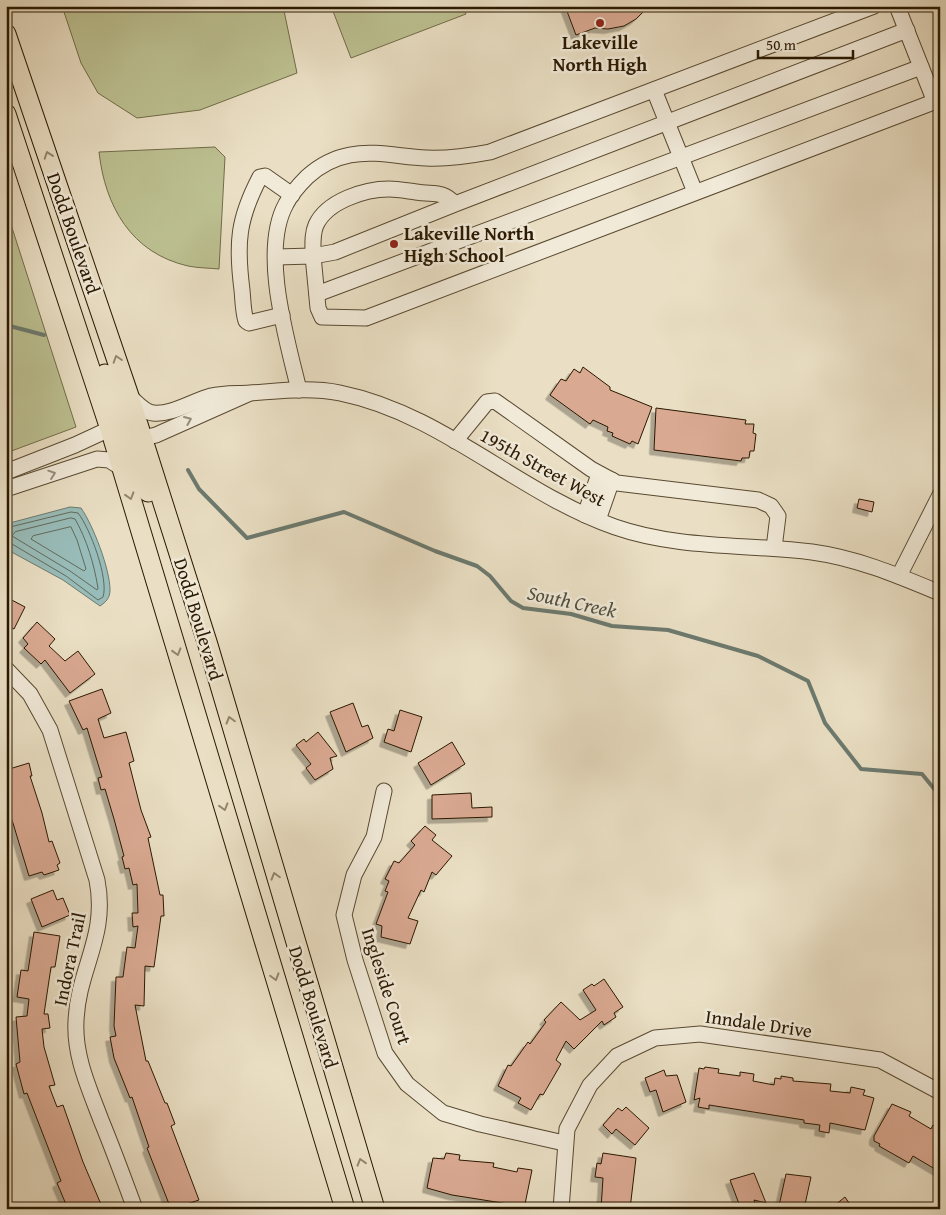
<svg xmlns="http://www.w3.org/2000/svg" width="946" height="1215" viewBox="0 0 946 1215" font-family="'Gentium Book Plus',serif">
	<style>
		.green { fill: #bcc091; stroke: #726c48 }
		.water { fill: #98bcb9; stroke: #6c7a6f }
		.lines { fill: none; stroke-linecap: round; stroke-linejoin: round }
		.shore { stroke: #606a5c; stroke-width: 1 }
		.stream { stroke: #6c7a6f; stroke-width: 4 }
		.building { fill: #daa992; stroke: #291800; filter: url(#shadow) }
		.minor-casing { stroke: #594a31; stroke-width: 17 }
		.major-casing { stroke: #291800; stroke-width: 21 }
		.minor { stroke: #f1ead9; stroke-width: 15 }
		.major { stroke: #eadfc4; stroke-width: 19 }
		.oneway { stroke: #93856c }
		.oneway2 { stroke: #978c77 }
		.poi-dot { fill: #8f2418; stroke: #f1ead9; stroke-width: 2 }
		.labels { text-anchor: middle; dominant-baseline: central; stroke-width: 5; stroke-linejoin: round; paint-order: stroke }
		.poi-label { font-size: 19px; font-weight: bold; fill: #291800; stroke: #f1ead9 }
		.street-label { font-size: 19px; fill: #291800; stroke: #f1ead9 }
		.water-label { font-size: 20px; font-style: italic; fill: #505141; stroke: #f1ead9 }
	</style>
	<defs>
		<filter id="shadow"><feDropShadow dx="-4.5" dy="4.5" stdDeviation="0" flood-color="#0004"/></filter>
	</defs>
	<rect width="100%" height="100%" fill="#eadfc4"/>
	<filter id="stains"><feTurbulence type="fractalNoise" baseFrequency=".004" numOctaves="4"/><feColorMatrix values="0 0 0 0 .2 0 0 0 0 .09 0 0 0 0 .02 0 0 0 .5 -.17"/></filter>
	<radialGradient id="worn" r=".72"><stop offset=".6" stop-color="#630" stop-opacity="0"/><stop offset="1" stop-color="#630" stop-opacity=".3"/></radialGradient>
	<!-- green -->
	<g class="green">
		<path d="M62,6h221l14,67 -97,37 -63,8 -39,-25 -17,-30z"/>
		<path d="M331,6h132l3,8 -115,44z"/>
		<path d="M215,147l10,10 -6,112c-10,-1 -21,-1 -31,-3 -57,-13 -83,-60 -89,-114z"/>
		<path d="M6,209l70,218 -70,26z"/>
	</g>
	<!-- water -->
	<path class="water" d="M70,507l11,1c12,17 29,61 29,82 0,8 -4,12 -10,16l-37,-26 -57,-31v-25z"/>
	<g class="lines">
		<!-- shore -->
		<g class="shore">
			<path d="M71,518l4,1c12,21 19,45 23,69l-1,2 -27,-19 -58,-35 3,-4z"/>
			<path d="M71,527l6,13 9,29 -2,2 -53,-32 2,-3z"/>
			<path d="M6,528l65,-16 7,1c12,15 31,66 25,84l-5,3 -32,-24 -54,-32h-6"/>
		</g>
		<!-- stream -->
		<g class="stream">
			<path d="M6,325l38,10"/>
			<path d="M188,470l11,19 48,49 97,-26 91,39 42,15 13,10 21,25 12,7 48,6 41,12 56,4 90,26 50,25 17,42 36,46 61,5 18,22"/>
		</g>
	</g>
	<!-- building -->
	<g class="building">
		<path d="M565,6h84l-13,13 -12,7 -16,3 -13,-1 -19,7z"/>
		<path d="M583,367l27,20v3l42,17 -14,37 -6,-3 -2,3 -18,-8 1,-3 -6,-2 1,-4 -15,-7 -3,4 -40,-29 11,-16 5,2 8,-12 6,4z"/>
		<path d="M656,408l90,12 -1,4h9l-1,9 3,1 -2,17h-4l-1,7h-7l-1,3 -87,-11z"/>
		<path d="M859,499l15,3 -2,10 -15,-4z"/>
		<path d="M6,597l19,10 -11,22 -8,-4z"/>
		<path d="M37,622l18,17 -6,7 16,15 13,-10 17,23 -25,19 -25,-33 -4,4 -17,-16 4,-4 -5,-6z"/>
		<path d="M102,689l9,24 -13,6 6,19 22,-6 8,29 -5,2 12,47 10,27 -3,1 12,57h3l1,21h-3l-7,51 -9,-1 -1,40 -9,-1 11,56h2l17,42h2l8,21 -4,2 28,74 -12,4 2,5h-18l-24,-61 2,-1 -17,-50 -2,1 -16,-40 -4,-21 6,-1 -2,-10 2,-49h7l4,-30 8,1 3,-22 -5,1 -1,-14h6l-1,-29 -4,1 -4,-17 -4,1 -3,-12 2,-1 -10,-37 -9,-30 -4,1 -3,-12 4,-1 -15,-49 -4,2 -14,-29z"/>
		<path d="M353,703l9,24 6,-2 5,13 -27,14 -16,-40z"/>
		<path d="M400,710l22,7 -11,35 -27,-10 4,-13 6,2z"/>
		<path d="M318,732l19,24 -7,2 3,11 -18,11 -9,-12 5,-4 -15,-19 8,-6 2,3z"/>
		<path d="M452,742l13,22 -34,21 -13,-22z"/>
		<path d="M29,763l3,13h-2l12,37 7,29 3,-1 8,22 -3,2 2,5 -15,5 -2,-3 -13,4 -20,-66 3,-1 -6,-16v-23z"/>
		<path d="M471,793l1,15 20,-1v10l-60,2v-24z"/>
		<path d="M425,826l11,9 -4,5 20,16 -16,19 -4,-3 -8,20 -3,-2 -13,28 10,3 -8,23 -29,-7 1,-11 -6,-2 12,-32 -3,-1 4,-10 -4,-2 9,-18 5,2 16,-18 -4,-4z"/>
		<path d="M53,890l4,10 6,-2 7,17 -28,12 -11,-28z"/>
		<path d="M34,932l26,4 -5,31h-4l-7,47h4l2,14 -8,1 2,18 11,38 -6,1 8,21 6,-2 20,57 20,47h-35l-11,-26 4,-2 -34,-88 -3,1 -8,-30 4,-2 -4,-45 11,-1 2,-17 -12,-2 4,-27 7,1z"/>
		<path d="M604,979l19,28 -9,6 2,4 -12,8 -2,-4 -28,28 -8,-8 -10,19 5,4 -18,31 -3,-1 -9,16 -13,-7 3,-5 -23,-12 10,-21 3,1 17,-24 2,2 16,-22 -2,-2 17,-18 19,18 16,-10 -13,-20 9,-6 2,2z"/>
		<path d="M705,1067l14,2 -1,4 22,3v-4l14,2 -1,7 21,4 1,-7 6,1v-3l12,2v3l38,3 -1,7 20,2 1,-6 14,3 -2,5 11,3 -9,32 -35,-7 -1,10 -10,-2 1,-6 -16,-2v-3l-95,-15v4l-11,-2 2,-9 -6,2 5,-32 5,1z"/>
		<path d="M664,1070l2,6 11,-1 9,27 -23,10 -7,-22 -6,2 -5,-14z"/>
		<path d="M892,1104l19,8 -2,4 22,13 2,-4 7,4v43l-27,-16 -4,7 -30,-17 1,-2 -6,-3v-5z"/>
		<path d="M626,1107l23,21 -14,17 -19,-16 -4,5 -9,-9 15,-17 4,3z"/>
		<path d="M446,1153l14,2 -1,5 35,3 -1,4 24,5 1,-4 14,2 -8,39h-10l1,-4 -63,-10 -25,-7 6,-30 11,1z"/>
		<path d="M603,1153l33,5 -6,51h-29l2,-31 -8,-1 2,-14 4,1z"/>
		<path d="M754,1173l12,30 -12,-3 3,9h-16l-11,-29z"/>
		<path d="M786,1174l25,3 -7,32 -25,-3z"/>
		<path d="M845,1197l8,12h-23z"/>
	</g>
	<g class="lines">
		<defs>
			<g id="minor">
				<path d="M654,90l41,102"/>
				<path d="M455,204l-120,48 -22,4c0,-11 -1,-22 3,-31 11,-24 49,-36 73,-36 9,0 19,2 27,3 18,3 26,-2 39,12l452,-174"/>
				<path d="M276,257l37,-1 5,52 4,9 44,1 565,-215 2,-6 -36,-91"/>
				<path d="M317,294l604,-227"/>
				<path d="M282,315l-33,8 -3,-2c-3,-9 -3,-21 -4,-31 -6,-47 -4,-71 18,-113l5,-1 27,19"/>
				<path d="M299,390c-12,-50 -39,-139 -13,-186 5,-10 13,-19 21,-27 12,-11 27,-19 43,-22 25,-5 51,2 76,3 22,1 43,-2 64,-6l384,-146"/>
				<path d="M129,396c7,6 15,16 24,17 19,2 40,-12 58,-17 14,-3 25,-2 39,-3 30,-2 60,-6 90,0 103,21 178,100 275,134 63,22 132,17 197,25 45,6 87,24 128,41"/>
				<path d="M143,438l13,-3 92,-41"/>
				<path d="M455,441l32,-39 8,-1 96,68 26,14 141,17 13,6 7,10 -4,32"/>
				<path d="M6,472l69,-27 28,-13h8"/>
				<path d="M6,489l91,-30 12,1 13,8"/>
				<path d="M585,515l14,-41"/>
				<path d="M598,520l14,-40"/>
				<path d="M899,576l41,-81"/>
				<path d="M6,669l24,25 20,36 47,150c11,57 -19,88 -21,141 -2,35 13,67 25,99 12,29 23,59 34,89"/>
				<path d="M384,791l-10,46 -20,38 -10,40 11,45 30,93 22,31 36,29 37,11 84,19"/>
				<path d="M561,1209l6,-80 23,-44 27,-29 38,-18 45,-4 180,26 60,32"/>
			</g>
			<g id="major">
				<path d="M6,34l123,362 79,249 167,564"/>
				<path d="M6,114l105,318 234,777"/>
				<path d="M105,374l20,48 9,10"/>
				<path d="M118,436l9,9 21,47"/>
			</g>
		</defs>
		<!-- minor casing -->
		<use href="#minor" class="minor-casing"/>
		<!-- major casing -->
		<use href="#major" class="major-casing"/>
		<!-- minor -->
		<use href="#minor" class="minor"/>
		<!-- major -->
		<use href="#major" class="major"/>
	</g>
	<!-- one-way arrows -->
	<defs><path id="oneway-chevron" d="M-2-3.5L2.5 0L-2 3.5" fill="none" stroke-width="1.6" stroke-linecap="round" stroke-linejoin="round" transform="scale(1.25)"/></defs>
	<g class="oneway">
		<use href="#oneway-chevron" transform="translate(48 155) rotate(-109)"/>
		<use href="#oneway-chevron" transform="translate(117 359) rotate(-108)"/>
		<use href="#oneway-chevron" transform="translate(130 496) rotate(73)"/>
		<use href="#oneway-chevron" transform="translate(177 652) rotate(73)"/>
		<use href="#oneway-chevron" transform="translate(230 720) rotate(-106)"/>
		<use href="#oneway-chevron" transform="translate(224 807) rotate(73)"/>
		<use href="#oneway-chevron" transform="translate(275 876) rotate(-106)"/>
		<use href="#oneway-chevron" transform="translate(275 977) rotate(74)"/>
		<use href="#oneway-chevron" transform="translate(361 1162) rotate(-107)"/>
	</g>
	<g class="oneway2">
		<use href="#oneway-chevron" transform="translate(188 420) rotate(-23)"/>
		<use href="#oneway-chevron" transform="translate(52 474) rotate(-19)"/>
	</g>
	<!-- markers -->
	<g class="poi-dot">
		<circle cx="600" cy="23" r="5"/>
		<circle cx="394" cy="244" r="5"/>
	</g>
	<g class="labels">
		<!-- poi labels -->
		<g class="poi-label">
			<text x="600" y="42">Lakeville<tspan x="600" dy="22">North High</tspan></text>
			<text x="404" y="233" text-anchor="start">Lakeville North<tspan x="404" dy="22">High School</tspan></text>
		</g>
		<!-- street labels -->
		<g class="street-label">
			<text transform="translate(74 233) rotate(71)">Dodd Boulevard</text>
			<text transform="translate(543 467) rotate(29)">195th Street West</text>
			<text transform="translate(199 619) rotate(73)">Dodd Boulevard</text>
			<text transform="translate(69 959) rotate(-78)">Indora Trail</text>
			<text transform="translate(387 986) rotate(72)">Ingleside Court</text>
			<text transform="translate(314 1007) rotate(73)">Dodd Boulevard</text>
			<text transform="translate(759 1023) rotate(8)">Inndale Drive</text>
		</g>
		<!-- water labels -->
		<g class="water-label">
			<text transform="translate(572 601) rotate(12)">South Creek</text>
		</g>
	</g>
	<!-- margin -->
	<rect width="946" height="1215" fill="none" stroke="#eadfc4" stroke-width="25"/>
	<rect x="8" y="8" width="931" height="1200" fill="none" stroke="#291800" stroke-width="2.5"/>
	<rect x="12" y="12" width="921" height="1190" fill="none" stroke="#291800"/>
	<!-- scale -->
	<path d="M758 50v8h95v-8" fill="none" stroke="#291800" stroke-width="2.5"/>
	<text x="766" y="50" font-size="15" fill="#291800" stroke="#f1ead9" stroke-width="4" paint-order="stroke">50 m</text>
	<rect width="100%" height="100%" filter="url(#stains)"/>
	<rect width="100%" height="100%" fill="url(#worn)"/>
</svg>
